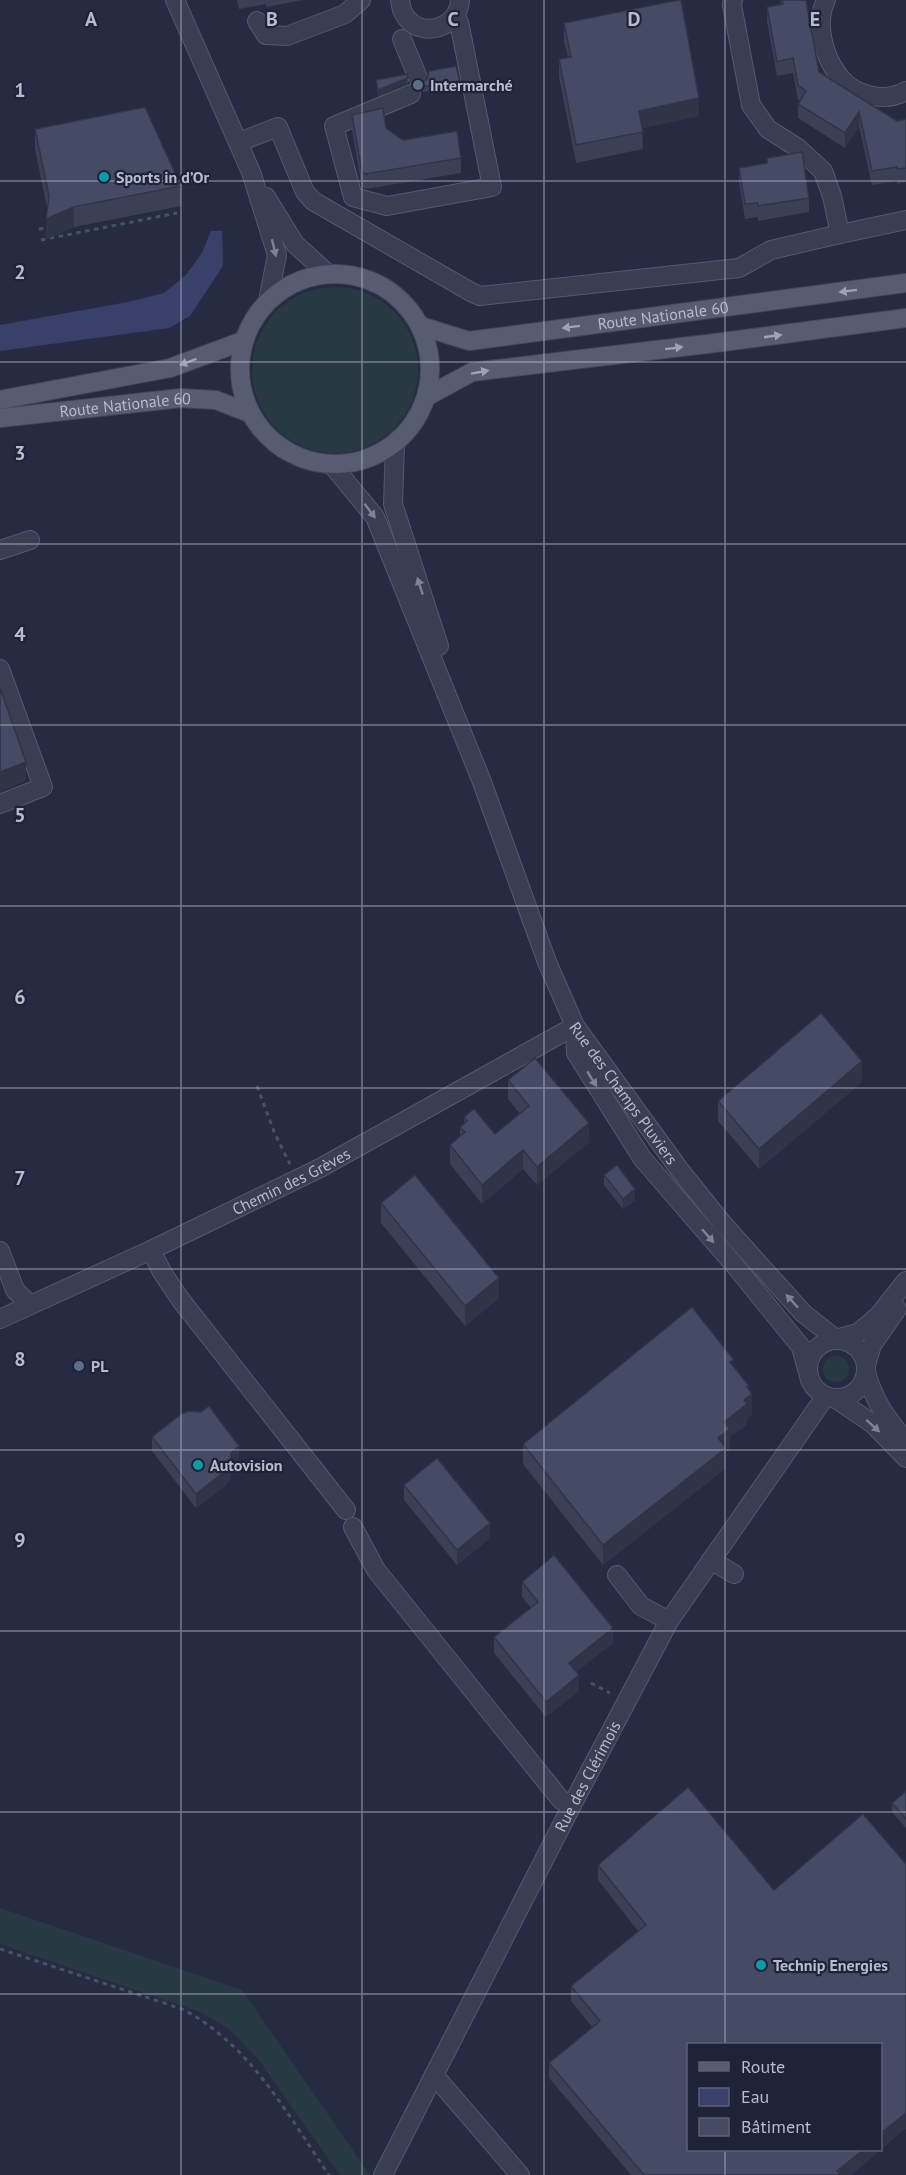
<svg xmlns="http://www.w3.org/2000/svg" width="906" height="2175" viewBox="0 0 906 2175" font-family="'PT Sans',sans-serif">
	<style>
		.grass { fill: #283944 }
		.water { fill: #39416a }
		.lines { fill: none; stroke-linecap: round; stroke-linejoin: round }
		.minor-casing { stroke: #56596d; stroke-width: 20 }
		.major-casing { stroke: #44475c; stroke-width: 20 }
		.path { stroke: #43555e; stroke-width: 3; stroke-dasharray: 4.5 4.5; stroke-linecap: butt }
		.minor { stroke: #3a3e53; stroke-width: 18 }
		.major { stroke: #585c73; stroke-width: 18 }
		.wall { fill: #3b4057 }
		.shaded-wall { fill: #303447 }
		.building { fill: #454a65; stroke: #303447; stroke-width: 1.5 }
		.oneway { fill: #7f8296 }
		.oneway2 { fill: #a0a2b6 }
		.grid { fill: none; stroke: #b8bacd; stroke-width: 1.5; stroke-opacity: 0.55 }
		.service-dot { fill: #5c6f8a; stroke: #1f2338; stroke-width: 2 }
		.culture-dot { fill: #0f9aa8; stroke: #1f2338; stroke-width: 2 }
		.labels { text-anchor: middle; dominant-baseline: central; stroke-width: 4.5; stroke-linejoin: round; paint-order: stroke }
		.poi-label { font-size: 16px; font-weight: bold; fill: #b8bacd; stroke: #1f2338; text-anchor: start }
		.street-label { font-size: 16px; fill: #b8bacd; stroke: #1f2338 }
		.grid-label { font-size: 20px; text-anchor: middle; font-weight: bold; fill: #b8bacd; stroke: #1f2338; stroke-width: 4.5; stroke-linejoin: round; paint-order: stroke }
	</style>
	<rect width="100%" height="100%" fill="#262b43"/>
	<!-- grass -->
	<g class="grass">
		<circle cx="335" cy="370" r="83"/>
		<circle cx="836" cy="1369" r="13"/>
		<path d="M0,1908l242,82 128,185h-30l-82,-116 -30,-31 -28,-16 -200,-68z"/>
	</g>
	<!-- water -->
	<path class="water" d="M211,231h11l1,35 -33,50 -21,12 -169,23v-26l128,-23 36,-9 22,-18 16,-22z"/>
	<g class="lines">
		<defs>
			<g id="minor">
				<path d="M175,0l76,172 26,83 -9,46"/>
				<path d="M400,0c1,4 1,10 4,14 14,26 55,15 56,-14"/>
				<path d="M733,0l-1,5 19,100 17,24 30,19 25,23 9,25 8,38 66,-14"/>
				<path d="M826,0c-11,22 -3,56 13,76 15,20 45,27 67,15"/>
				<path d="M257,21l9,14 21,1 58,-22 16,-14"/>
				<path d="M402,39l16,39"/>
				<path d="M411,94l-77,32 19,71 34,9 105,-19 -33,-165 -5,-5"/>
				<path d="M239,142l39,-15 27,65 8,9 158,91 9,4 259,-28 32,-18 69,-16"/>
				<path d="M266,197l29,47 32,29"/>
				<path d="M395,445l-2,59 46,142"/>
				<path id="s1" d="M333,466l42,51 107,265 65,180 28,64 104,143 44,55 80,89 33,26 22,-6 21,-18 27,-34"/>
				<path d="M0,550l30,-10"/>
				<path d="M0,669l43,118 -43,17"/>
				<path d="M575,1026l1,27 66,105 95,110 64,79 6,22"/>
				<path d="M151,1250l11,22 18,27 166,211"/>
				<path d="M0,1251l15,39 15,15"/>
				<path id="s2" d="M0,1319l151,-69 169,-82 255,-142"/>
				<circle cx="837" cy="1369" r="29"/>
				<path d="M866,1365l6,-20 25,-36"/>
				<path d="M866,1372c8,30 21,46 40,70"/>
				<path d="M836,1399l37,25 33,34"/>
				<path d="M353,1527l23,43 185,230 11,5"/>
				<path d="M711,1560l23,14"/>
				<path d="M617,1575l24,31 28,15"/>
				<path d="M434,2075l86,100"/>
				<path id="s3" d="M383,2175l189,-370 97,-184 156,-224"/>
			</g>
			<g id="major">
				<circle cx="335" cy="369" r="95"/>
				<path id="s4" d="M421,326l48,15 437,-58"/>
				<path d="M428,396l44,-24 243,-29 191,-25"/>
				<path d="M0,400l170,-32 73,-27"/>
				<path id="s5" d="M0,418l181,-20 35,2 33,13"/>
			</g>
		</defs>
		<!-- minor casing -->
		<use href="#minor" class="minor-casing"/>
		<!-- major casing -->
		<use href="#major" class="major-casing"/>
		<!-- path -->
		<g class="path">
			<path d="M39,229l10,-2"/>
			<path d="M41,240l136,-27"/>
			<path d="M257,1086l18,48 15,30"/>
			<path d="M591,1683l19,10"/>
			<path d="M0,1949l182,60c68,35 105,105 147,166"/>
		</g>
		<!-- minor -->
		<use href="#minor" class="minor"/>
		<!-- major -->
		<use href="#major" class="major"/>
	</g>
	<!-- wall -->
	<g class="wall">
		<path d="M237,0h66l-37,7v-3l-27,5z"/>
		<path d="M780,0h26l13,72 78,49 9,-2v63l-9,2v-3l-25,4 -13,-59 -14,22 -47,-30v-14l2,-3 -2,-1 -5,-27 -16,3 -10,-55v-14l14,-3z"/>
		<path d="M564,23l135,93 -57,12 1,21 -67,14 -17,-86v-18l9,-1 -4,-17z"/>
		<path d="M408,78v5l-30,13 -2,-16z"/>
		<path d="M427,79l33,2v5l-38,6 -1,-9z"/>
		<path d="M352,115l34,13 17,12 58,18v15l-95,16 -4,-1 -10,-58z"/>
		<path d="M35,129l146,57v20l-107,21 -28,12 1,-31 -12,-59z"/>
		<path d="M767,158l42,40v14l-51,9v-4l-13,2 -6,-37v-14l28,-5z"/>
		<path d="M508,1080l81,62 -52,43 -14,-16 -41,35 -32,-40v-19l10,-9v-9l4,-3v-7l31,17 25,-20 -12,-15z"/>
		<path d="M862,1082l-103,87 -41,-48v-20z"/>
		<path d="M604,1175l31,25 -12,9 -19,-24z"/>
		<path d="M381,1203l118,95 -34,28 -84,-103z"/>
		<path d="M734,1367l15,23 3,24 -5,4v6l-17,13v12l-4,3v16l-123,97 -80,-101v-20z"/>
		<path d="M152,1437l87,24 -8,7 -1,11 -5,7 -29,22 -44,-57z"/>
		<path d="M404,1485l86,53 -33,27 -53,-65z"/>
		<path d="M522,1582l91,61 -37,29 3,19 -33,26 -52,-64v-16l37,-29 -9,-11z"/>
		<path d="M906,1791v37l-14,-16v-9z"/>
		<path d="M906,1864v264l-55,47h-220l-82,-97v-15l43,-36 -21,-26v-15l67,-55 -40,-51v-15l176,25z"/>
	</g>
	<!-- shaded-wall -->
	<g class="shaded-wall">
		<path d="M407,78v6l-29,12v-6z"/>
		<path d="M699,98v18l-60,13v-18z"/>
		<path d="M859,112v14l-14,22v-15z"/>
		<path d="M74,207v20l-28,12v-20z"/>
		<path d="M26,762v19l-26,11v-20z"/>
		<path d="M862,1061v21l-103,87v-20z"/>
		<path d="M589,1123v19l-52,43v-18z"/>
		<path d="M523,1150v19l-41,35v-19z"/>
		<path d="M635,1189v11l-12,9v-10z"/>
		<path d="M499,1278v20l-34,28v-20z"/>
		<path d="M749,1386v11l3,-3v20l-5,4v6l-17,13v12l-4,3v16l-123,97v-20l115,-107 6,-16 20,-22 3,-13z"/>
		<path d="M239,1446v15l-8,7 -1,11 -5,7 -29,22v-14l35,-41z"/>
		<path d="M490,1523v15l-33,27v-15z"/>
		<path d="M613,1628v15l-44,35v-15z"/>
		<path d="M579,1675v16l-33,26v-15z"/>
		<path d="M906,2113v15l-55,47h-14v-4l26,-21h17v-16z"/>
	</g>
	<!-- building -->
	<g class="building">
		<path d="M678,0h3l18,98 -60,13 4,21 -67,13 -17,-86 12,-2 -7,-34z"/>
		<path d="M782,0h24l13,72 78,49 9,-2v49l-9,1v-2l-25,4 -13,-59 -14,21 -47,-29 8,-13 -8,-6 -5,-27 -16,4 -10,-55 16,-3z"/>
		<path d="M456,66l4,15 -38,6 -1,-4 6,-4 2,-8z"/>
		<path d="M407,74l1,4 -30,12 -2,-10z"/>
		<path d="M145,107l36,79 -107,21 -28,12 3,-23 -14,-67z"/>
		<path d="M383,108l3,20 17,12 54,-9 4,27 -95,16 -4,-2 -10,-57z"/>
		<path d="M802,152l7,46 -51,8v-3l-13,1 -6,-36 28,-5v-5z"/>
		<path d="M0,688l26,74 -26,10z"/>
		<path d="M821,1013l41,48 -103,88 -41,-48z"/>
		<path d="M535,1058l54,65 -52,44 -14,-17 -41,35 -32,-40 15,-13 -5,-5 7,-6 -3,-4 10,-8 21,25 34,-28 -21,-26z"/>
		<path d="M617,1165l18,24 -12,10 -19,-24z"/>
		<path d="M415,1175l84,103 -34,28 -84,-103z"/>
		<path d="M692,1307l42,53 -4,2 19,24 -2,1 5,7 -8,6 3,4 -23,18 6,7 -12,9 8,10 -123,97 -80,-101z"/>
		<path d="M209,1406l30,40 -8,7 -1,11 -5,7 -29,23 -44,-57 29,-23 8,-3 12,1z"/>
		<path d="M437,1458l53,65 -33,27 -53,-65z"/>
		<path d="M554,1555l59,73 -44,35 10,12 -33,27 -52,-65 44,-35 -16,-20z"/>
		<path d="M688,1787l86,103 89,-76 43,50v249l-26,21v-90h-192v106h175l-26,21 4,4h-197l-95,-112 51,-42 -29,-35 75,-61 -48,-60z"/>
		<path d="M906,1791v28l-14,-16z"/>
	</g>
	<!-- one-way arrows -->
	<defs><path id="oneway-solid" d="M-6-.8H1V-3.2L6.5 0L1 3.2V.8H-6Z" transform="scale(1.5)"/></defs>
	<g class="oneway">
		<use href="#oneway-solid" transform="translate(274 248) rotate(77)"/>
		<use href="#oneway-solid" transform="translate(370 511) rotate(53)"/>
		<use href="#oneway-solid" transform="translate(420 586) rotate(-108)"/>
		<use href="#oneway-solid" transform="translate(592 1079) rotate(58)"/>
		<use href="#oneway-solid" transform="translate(708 1236) rotate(49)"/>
		<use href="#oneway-solid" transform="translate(792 1301) rotate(-132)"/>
		<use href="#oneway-solid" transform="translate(873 1426) rotate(42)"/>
	</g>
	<g class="oneway2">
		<use href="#oneway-solid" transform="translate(848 291) rotate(173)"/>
		<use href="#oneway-solid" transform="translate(571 327) rotate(173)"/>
		<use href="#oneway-solid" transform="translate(773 336) rotate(-8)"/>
		<use href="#oneway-solid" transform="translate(674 348) rotate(-7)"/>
		<use href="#oneway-solid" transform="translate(188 362) rotate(160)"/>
		<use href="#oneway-solid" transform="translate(480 372) rotate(-10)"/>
	</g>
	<!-- grid -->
	<path class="grid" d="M181,0v2175M362,0v2175M544,0v2175M725,0v2044M0,181h906M0,362h906M0,544h906M0,725h906M0,906h906M0,1088h906M0,1269h906M0,1450h906M0,1631h906M0,1812h906M0,1994h906M725,2150v25"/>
	<!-- markers -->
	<g class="service-dot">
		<circle cx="418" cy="85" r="6"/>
		<circle cx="79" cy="1366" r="6"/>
	</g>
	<g class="culture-dot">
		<circle cx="104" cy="177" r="6"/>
		<circle cx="198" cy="1465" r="6"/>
		<circle cx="761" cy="1965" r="6"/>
	</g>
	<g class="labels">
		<!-- poi labels -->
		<g class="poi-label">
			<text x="430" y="85">Intermarché</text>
			<text x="116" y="177">Sports in d’Or</text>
			<text x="91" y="1366">PL</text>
			<text x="210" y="1465">Autovision</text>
			<text x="773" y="1965">Technip Energies</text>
		</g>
		<!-- street labels -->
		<g class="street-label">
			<text stroke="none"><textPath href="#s4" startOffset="246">Route Nationale 60</textPath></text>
			<text stroke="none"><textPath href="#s5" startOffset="126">Route Nationale 60</textPath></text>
			<text stroke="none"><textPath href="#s1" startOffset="696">Rue des Champs Pluviers</textPath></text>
			<text stroke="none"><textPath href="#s2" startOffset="322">Chemin des Grèves</textPath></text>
			<text stroke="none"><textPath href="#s3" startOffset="448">Rue des Clérimois</textPath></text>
		</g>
	</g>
	<g class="grid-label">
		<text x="91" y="26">A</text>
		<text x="272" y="26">B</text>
		<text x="453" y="26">C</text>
		<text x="634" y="26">D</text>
		<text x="815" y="26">E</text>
		<text x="20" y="97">1</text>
		<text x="20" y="279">2</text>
		<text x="20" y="460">3</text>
		<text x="20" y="641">4</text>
		<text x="20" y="822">5</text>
		<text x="20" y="1004">6</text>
		<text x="20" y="1185">7</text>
		<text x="20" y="1366">8</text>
		<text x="20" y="1547">9</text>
	</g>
	<!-- legend -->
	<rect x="687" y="2043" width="195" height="108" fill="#1f2338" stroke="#5c5f74" stroke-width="1.5"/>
	<rect x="699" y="2062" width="30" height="9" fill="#585c73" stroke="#5c5f74" stroke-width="1.5"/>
	<text x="741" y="2073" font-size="18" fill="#b8bacd">Route</text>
	<rect x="699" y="2088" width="30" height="18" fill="#39416a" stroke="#5c5f74" stroke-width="1.5"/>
	<text x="741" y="2103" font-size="18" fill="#b8bacd">Eau</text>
	<rect x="699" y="2118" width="30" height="18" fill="#454a65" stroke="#5c5f74" stroke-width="1.5"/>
	<text x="741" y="2133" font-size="18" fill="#b8bacd">Bâtiment</text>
</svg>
